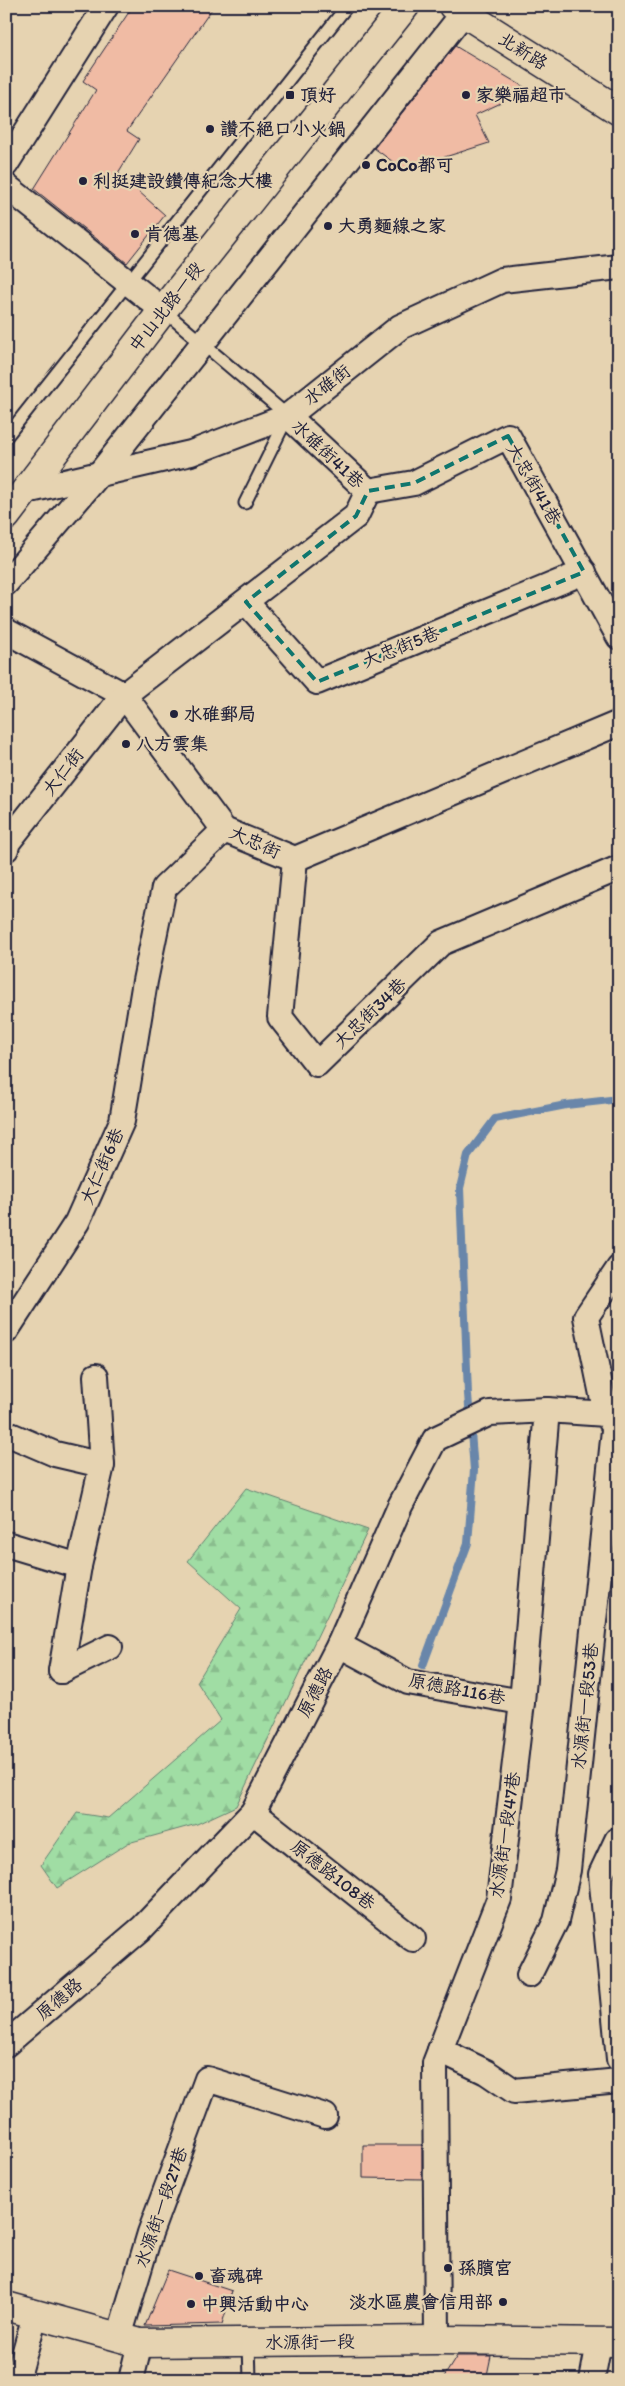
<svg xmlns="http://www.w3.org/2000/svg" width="625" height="2386" viewBox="0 0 625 2386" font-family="Itim,'LXGW WenKai TC',sans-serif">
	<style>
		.forest { fill: url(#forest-firs); stroke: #618070 }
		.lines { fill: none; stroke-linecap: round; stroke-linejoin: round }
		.stream { stroke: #6986aa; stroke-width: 8 }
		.building { fill: #f0bba4; stroke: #22223b }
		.service-casing { stroke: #22223b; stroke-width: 15 }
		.minor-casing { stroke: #22223b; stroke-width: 28 }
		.tertiary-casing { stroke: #22223b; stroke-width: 31 }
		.secondary-casing { stroke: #22223b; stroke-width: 31 }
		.service { stroke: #e6d3b1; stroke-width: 11 }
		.minor { stroke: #e6d3b1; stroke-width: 24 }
		.tertiary { stroke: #e6d3b1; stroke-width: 28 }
		.secondary { stroke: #e6d3b1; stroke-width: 28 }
		.marked { fill: none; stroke: #0f766e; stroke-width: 4; stroke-dasharray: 10 6; stroke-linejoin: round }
		.poi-dot { fill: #22223b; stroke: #e6d3b1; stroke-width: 2 }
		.labels { text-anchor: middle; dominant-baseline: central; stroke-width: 4.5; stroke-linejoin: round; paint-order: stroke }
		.street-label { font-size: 18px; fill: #22223b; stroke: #e6d3b1 }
		.poi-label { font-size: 18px; font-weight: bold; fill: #22223b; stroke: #e6d3b1; text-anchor: start }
	</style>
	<defs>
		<pattern id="forest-firs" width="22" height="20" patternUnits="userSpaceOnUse" patternTransform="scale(1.25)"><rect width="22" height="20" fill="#a0dda4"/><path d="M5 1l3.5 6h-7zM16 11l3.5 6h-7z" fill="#8abd8e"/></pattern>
	</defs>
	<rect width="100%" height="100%" fill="#e6d3b1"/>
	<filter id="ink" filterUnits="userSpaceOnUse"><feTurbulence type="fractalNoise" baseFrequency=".02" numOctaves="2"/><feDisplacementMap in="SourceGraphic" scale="10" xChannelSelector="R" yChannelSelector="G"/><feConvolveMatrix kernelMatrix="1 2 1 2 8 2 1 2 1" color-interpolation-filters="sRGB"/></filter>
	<g filter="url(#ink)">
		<!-- forest -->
		<path class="forest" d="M246,1488l122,42 -132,276 -39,18 -69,19 -71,45 -16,-23 36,-52 31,5 113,-98 -24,-38 44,-73 -53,-48z"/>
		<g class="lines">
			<!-- stream -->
			<path class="stream" d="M423,1665l45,-122 6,-73 -6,-76 -8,-206 8,-33 27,-36 71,-14 53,-6"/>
		</g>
		<!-- building -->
		<g class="building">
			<path d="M133,6h81l-87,125 12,8 -21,34 47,42 -38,48 -93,-74 62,-99 -13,-9z"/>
			<path d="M455,46l74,44 -54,25 14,28 -85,27 -30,-22z"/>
			<path d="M363,2145h59v34l-59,-1z"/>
			<path d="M168,2270l64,21 -10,33 -77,2z"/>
			<path d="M457,2356h34l-5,24h-44z"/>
		</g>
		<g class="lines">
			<defs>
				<g id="service">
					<path d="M163,310l125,106 -43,87"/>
					<path d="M6,437l341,-431"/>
					<path d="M249,2343l1,37"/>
				</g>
				<g id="minor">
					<path d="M6,164l100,-158"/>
					<path d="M6,186l157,124"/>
					<path d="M288,416l80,75"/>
					<path d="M26,491l165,-38 97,-37 112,-89 102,-47 117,-13"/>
					<path d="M368,491l46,-8 94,-47 111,201"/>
					<path d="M6,583l95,-111 368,-466"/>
					<path d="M246,602l71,80 267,-110"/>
					<path d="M6,631l118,64 100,135 71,29 324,-136"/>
					<path d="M6,849l2,-7 116,-147 232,-179 12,-25"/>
					<path d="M295,859l-15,158 37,47 124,-121 178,-75"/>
					<path d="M6,1331l71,-109 45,-101 23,-140 19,-93 60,-58"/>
					<path d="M606,1414l-20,-97 33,-49"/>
					<path d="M6,1433l49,21 47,11 -6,-89"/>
					<path d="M6,1544l73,22"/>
					<path d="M339,1645l69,37 114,20"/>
					<path d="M61,1671l18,-105 23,-101"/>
					<path d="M61,1671l49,-24"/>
					<path d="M253,1812l160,127"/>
					<path d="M617,1840l-16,34 18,185"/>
					<path d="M529,1975l27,-54 12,-51 46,-440"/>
					<path d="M6,2044l136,-116 111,-116 86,-167 61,-139 35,-67 55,-26 57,-3 59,4 13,20"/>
					<path d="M440,2050l46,22 28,19 105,-10"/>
					<path d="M119,2337l31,-104 57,-154 118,37"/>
					<path d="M437,2340l-2,-277 64,-164 23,-197 25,-292"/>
					<path d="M17,2380l18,-65"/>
					<path d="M131,2380l9,-37"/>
					<path d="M592,2380l7,-37"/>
				</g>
				<path id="tertiary" d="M6,2306l134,37 297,-3 182,2"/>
				<g id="secondary">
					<path d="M453,6l166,105"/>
					<path d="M6,516l157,-206 242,-304"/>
				</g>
			</defs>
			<!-- service casing -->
			<use href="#service" class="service-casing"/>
			<!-- minor casing -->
			<use href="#minor" class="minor-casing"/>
			<!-- tertiary casing -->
			<use href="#tertiary" class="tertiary-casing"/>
			<!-- secondary casing -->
			<use href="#secondary" class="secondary-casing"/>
			<!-- service -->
			<use href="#service" class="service"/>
			<!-- minor -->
			<use href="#minor" class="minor"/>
			<!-- tertiary -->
			<use href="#tertiary" class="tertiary"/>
			<!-- secondary -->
			<use href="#secondary" class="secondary"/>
		</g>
	</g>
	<!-- marked area -->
	<path class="marked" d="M508,436l76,136 -267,110 -71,-80 110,-86 12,-25 46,-8z"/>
	<!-- markers -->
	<g class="poi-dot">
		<rect x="285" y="90" width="10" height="10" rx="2.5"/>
		<circle cx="466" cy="95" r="5"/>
		<circle cx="210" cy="129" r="5"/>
		<circle cx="366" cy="165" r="5"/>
		<circle cx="83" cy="181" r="5"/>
		<circle cx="328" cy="226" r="5"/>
		<circle cx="135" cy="234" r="5"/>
		<circle cx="174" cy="714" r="5"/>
		<circle cx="126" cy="744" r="5"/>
		<circle cx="448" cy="2268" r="5"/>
		<circle cx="199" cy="2276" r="5"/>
		<circle cx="503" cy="2302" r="5"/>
		<circle cx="191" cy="2304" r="5"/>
	</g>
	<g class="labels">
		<!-- street labels -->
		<g class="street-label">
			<text transform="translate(523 51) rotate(32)">北新路</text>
			<text transform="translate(166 307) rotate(-52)">中山北路一段</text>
			<text transform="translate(327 385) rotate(-38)">水碓街</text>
			<text transform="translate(328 454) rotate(43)">水碓街41巷</text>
			<text transform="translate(534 484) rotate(60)">大忠街41巷</text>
			<text transform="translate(401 647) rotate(-22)">大忠街5巷</text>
			<text transform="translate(63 772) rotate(-52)">大仁街</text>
			<text transform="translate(255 842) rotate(24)">大忠街</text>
			<text transform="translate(370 1013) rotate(-44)">大忠街34巷</text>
			<text transform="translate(102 1166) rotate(-66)">大仁街6巷</text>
			<text transform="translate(457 1689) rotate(11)">原德路116巷</text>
			<text transform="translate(315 1692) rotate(-62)">原德路</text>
			<text transform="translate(585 1706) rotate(-84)">水源街一段53巷</text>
			<text transform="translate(505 1835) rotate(-82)">水源街一段47巷</text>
			<text transform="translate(333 1875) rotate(38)">原德路108巷</text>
			<text transform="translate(59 1999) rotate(-40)">原德路</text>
			<text transform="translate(161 2207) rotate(-71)">水源街一段27巷</text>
			<text transform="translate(310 2342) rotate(-1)">水源街一段</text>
		</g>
		<!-- poi labels -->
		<g class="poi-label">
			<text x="300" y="95">頂好</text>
			<text x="476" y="95">家樂福超市</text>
			<text x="220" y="129">讚不絕口小火鍋</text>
			<text x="376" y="165">CoCo都可</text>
			<text x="93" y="181">利挺建設鑽傳紀念大樓</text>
			<text x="338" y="226">大勇麵線之家</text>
			<text x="145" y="234">肯德基</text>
			<text x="184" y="714">水碓郵局</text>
			<text x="136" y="744">八方雲集</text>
			<text x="458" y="2268">孫臏宮</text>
			<text x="209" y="2276">畜魂碑</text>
			<text x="493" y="2302" text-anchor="end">淡水區農會信用部</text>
			<text x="201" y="2304">中興活動中心</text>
		</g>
	</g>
	<!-- margin -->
	<rect width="625" height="2386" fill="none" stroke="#e6d3b1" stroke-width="25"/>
	<rect x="12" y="12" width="600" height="2361" fill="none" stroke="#22223b" stroke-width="2" filter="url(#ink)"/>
</svg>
